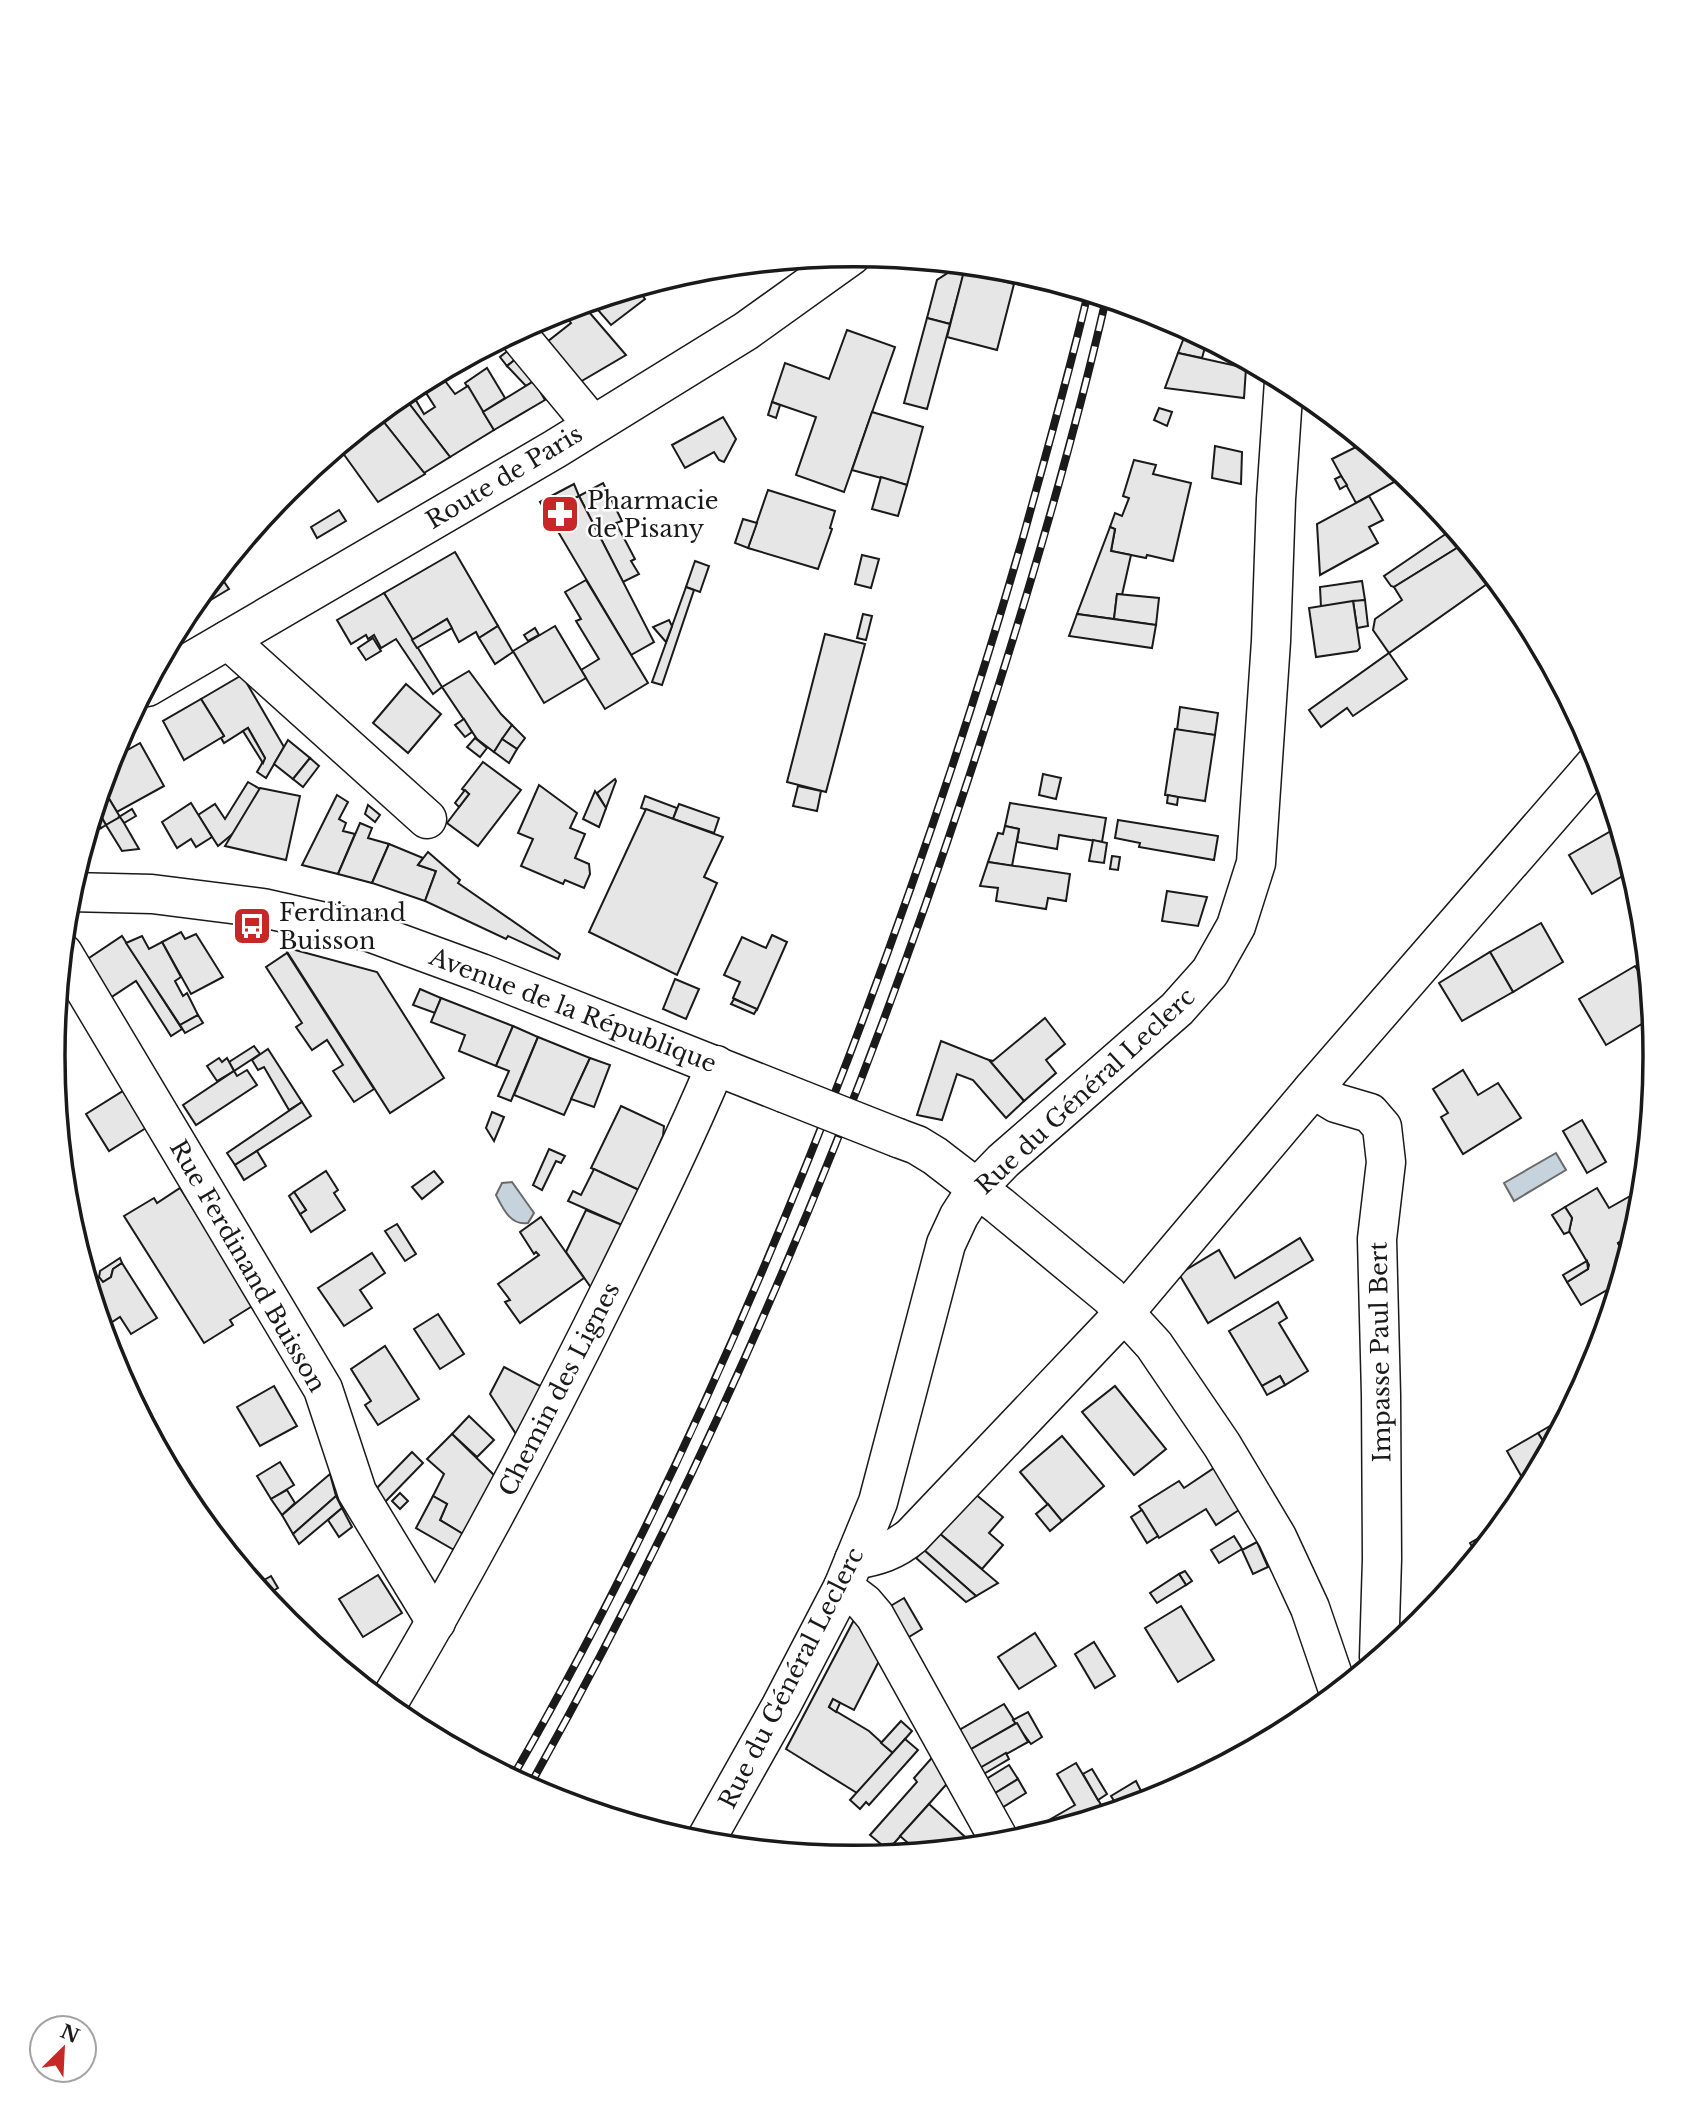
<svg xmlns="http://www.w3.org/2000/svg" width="1708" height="2112" viewBox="0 0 1708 2112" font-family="'Libre Baskerville',serif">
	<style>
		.water { fill: #c6d2dc; stroke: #6a6a6a; stroke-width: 2 }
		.building { fill: #e6e6e6; stroke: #1a1a1a; stroke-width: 2 }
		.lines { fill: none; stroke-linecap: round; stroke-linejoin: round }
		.minor-casing { stroke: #1a1a1a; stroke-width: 41 }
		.major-casing { stroke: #1a1a1a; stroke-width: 41 }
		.minor { stroke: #fff; stroke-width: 38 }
		.major { stroke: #fff; stroke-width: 38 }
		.rail-casing { stroke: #1a1a1a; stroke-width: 8 }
		.rail { stroke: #fff; stroke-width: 5; stroke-dasharray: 16; stroke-linecap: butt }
		.minor-bridge-casing { stroke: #1a1a1a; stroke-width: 41; stroke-linecap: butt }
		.minor-bridge { stroke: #fff; stroke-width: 38 }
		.labels { text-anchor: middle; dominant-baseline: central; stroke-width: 5; stroke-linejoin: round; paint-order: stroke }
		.street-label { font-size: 24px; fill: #1a1a1a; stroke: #fff }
		.poi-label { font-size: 24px; fill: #1a1a1a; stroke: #fff; text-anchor: start }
		.rim { fill: none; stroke: #1a1a1a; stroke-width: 3.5 }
	</style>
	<rect width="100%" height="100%" fill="#fff"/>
	<!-- water -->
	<g class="water">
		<path d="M1556,1153l10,17 -52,31 -10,-18z"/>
		<path d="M512,1182l22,31 -6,10c-17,3 -25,-14 -32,-28l6,-12z"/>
	</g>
	<!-- building -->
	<g class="building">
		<path d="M960,265l6,1 -16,58 -23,-6 10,-38z"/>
		<path d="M964,271l50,13 -17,66 -50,-13z"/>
		<path d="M637,288l8,11 -34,26 -20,-23z"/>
		<path d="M583,305l43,50 -46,27 -33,-40 24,-19 -8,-10 2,-3z"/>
		<path d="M927,318l23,6 -23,85 -23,-6z"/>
		<path d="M847,330l48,17 -51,145 -48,-17 20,-58 -44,-15 13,-39 44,16z"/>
		<path d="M1187,330l20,10 -5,18 -24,-5z"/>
		<path d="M510,349l7,9 -10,8 -7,-9z"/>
		<path d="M1178,353l68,15 -2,30 -79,-10z"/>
		<path d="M517,358l17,23 -8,5 -19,-20z"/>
		<path d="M487,368l18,30 -22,14 -18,-29z"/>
		<path d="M439,373l16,21 13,-8 26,44 -44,27 -46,-60 7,-5 13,22 11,-7 -14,-22z"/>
		<path d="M534,381l11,19 -51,30 -11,-18z"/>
		<path d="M404,397l46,60 -26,16 -45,-57z"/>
		<path d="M772,402l8,3 -4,13 -8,-3z"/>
		<path d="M1159,408l13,4 -5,14 -13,-6z"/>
		<path d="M872,412l51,15 -16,58 -55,-15z"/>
		<path d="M379,416l46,58 -47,28 -38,-53 -5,1z"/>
		<path d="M723,417l13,22 -12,23 -5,-2 -5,-8 -29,16 -13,-23z"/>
		<path d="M1364,443l41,33 -49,27 -24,-44z"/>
		<path d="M1215,446l27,6 -1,32 -29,-6z"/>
		<path d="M1134,460l22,5 -3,9 38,9 -18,78 -26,-6 -1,3 -35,-7 4,-22 -5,-2 5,-14 7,3 7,-18 -6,-2z"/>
		<path d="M1341,476l6,9 -7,4 -5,-10z"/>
		<path d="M881,477l26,8 -9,31 -26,-7z"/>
		<path d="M603,483l19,38 -6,2 19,36 -4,2 8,13 -16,8 -44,-86z"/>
		<path d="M574,484l5,12 -32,17 -7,-11z"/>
		<path d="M768,490l67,21 -5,17 2,1 -14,40 -70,-21z"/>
		<path d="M579,496l75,146 -23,13 -84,-142z"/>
		<path d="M1369,496l14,24 -14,7 9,16 -58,32 -3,-51z"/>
		<path d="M339,510l7,11 -29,17 -6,-11z"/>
		<path d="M743,519l14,4 -9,25 -13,-5z"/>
		<path d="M1110,527l5,2 -4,22 20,4 -9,40 -5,-1 -3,25 -37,-5z"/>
		<path d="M1453,529l12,14 -71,44 -3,-1 -7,-10z"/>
		<path d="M1465,543l29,36 -105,74 -16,-23 2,-11 27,-19 -8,-13z"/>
		<path d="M455,552l43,74 -19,12 -3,-6 -17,10 -12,-23 -35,21 -28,-47z"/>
		<path d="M862,555l17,4 -8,29 -16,-4z"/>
		<path d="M695,561l14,5 -9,26 -14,-5z"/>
		<path d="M218,573l11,16 -25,15 -5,-7z"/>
		<path d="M586,580l62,103 -43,26 -24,-39 18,-11 -23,-38 5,-2 -16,-27z"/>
		<path d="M1362,581l3,19 -44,7 -1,-20z"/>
		<path d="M686,587l8,3 -32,95 -10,-3z"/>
		<path d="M384,593l58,94 -9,7 -37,-55 -15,9 -7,-13 -6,4 -2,-4 -15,9 -14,-24z"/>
		<path d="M1117,594l42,4 -3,27 -42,-6z"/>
		<path d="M1365,600l3,26 -11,2 -4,-27z"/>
		<path d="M1353,601l7,47 -3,3 -41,6 -7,-49z"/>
		<path d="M863,614l9,2 -6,24 -9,-2z"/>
		<path d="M1077,614l79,11 -4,23 -83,-12z"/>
		<path d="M447,619l5,9 -35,20 -5,-8z"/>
		<path d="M669,620l3,6 -6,16 -13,-15z"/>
		<path d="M498,626l15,26 -18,12 -16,-26z"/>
		<path d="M555,626l31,52 -42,25 -31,-52z"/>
		<path d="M535,628l4,7 -11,6 -4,-6z"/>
		<path d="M825,634l40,10 -39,148 -39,-10z"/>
		<path d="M373,638l8,13 -15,9 -8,-12z"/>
		<path d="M1389,653l18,26 -54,37 -6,-8 -26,19 -12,-17z"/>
		<path d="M469,671l32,43 11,11 -18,27 -17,-13 -35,-52z"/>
		<path d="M242,675l42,72 -18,31 -9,-6 8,-14 -17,-30 -24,15 -3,-5 3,-2 -23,-37z"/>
		<path d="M406,684l35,30 -33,39 -35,-30z"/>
		<path d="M201,699l23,37 -40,24 -21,-39z"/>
		<path d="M1180,707l38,6 -3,22 -38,-5z"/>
		<path d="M464,719l8,13 -7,5 -10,-12z"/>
		<path d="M512,725l13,13 -8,11 -15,-10z"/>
		<path d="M248,728l17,30 -2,5 -20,-32z"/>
		<path d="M1175,729l40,6 -10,66 -40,-6z"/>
		<path d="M475,738l12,10 -7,9 -13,-10z"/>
		<path d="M502,739l15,10 -8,14 -15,-11z"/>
		<path d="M288,740l22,18 -17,21 -19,-15z"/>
		<path d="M140,743l24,43 -47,26 -15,-25 8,-27z"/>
		<path d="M310,758l9,8 -16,21 -10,-8z"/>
		<path d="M483,762l38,28 -43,56 -31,-23 22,-29 -7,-5z"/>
		<path d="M1043,774l18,4 -5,21 -17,-4z"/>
		<path d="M615,779l1,2 -10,27 -9,-15z"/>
		<path d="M248,782l12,7 -24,42 -18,15 -20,-31 17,-11 10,15z"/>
		<path d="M539,785l38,28 -7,15 15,6 -10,24 14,6 1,10 -6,14 -19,-8 -2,4 -42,-18 12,-27 -15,-6z"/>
		<path d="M798,786l23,5 -4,20 -24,-5z"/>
		<path d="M102,787l18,30 -14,8 -7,-12 -5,3 7,12 -14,7z"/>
		<path d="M260,788l40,8 -14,64 -61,-14z"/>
		<path d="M465,790l4,4 -10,13 -4,-4z"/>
		<path d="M595,791l11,17 -7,19 -16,-8z"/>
		<path d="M337,795l11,7 -9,17 7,4 -3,8 12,3 -17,40 -36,-9z"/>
		<path d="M1168,795l10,2 -1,8 -10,-2z"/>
		<path d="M645,796l32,12 -4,11 -32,-11z"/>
		<path d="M191,803l21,34 -16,10 -5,-8 -14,9 -15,-26z"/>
		<path d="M1010,803l96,15 -4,24 -43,-7 -2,14 -40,-7 2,-13 -14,-3z"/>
		<path d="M679,804l40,14 -5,15 -41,-14z"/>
		<path d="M368,805l12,10 -5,7 -10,-8z"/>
		<path d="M132,809l4,7 -12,7 -5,-6z"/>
		<path d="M646,809l77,28 -19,40 13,6 -40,92 -88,-43z"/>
		<path d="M99,813l7,12 -5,3 -7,-12z"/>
		<path d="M120,817l4,6 15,26 -17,2 -16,-26z"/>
		<path d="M1118,820l100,16 -4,24 -75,-13 1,-4 -25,-5z"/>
		<path d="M360,823l12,5 -4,10 21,6 -17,39 -34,-9z"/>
		<path d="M1005,826l14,3 -7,37 -24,-4 10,-29 5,1z"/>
		<path d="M1618,827l13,44 -39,23 -23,-39z"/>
		<path d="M1093,840l14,3 -3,20 -15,-2z"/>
		<path d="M389,844l34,14 -5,7 18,6 -11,30 -53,-18z"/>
		<path d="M428,852l32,28 -2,3 102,71 -2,5 -50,-23 -2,3 -81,-38 11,-30 -18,-6z"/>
		<path d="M1112,856l8,1 -2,13 -8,-1z"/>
		<path d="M988,862l82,12 -4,27 -18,-3 -2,11 -50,-8 2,-13 -18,-2z"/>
		<path d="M1167,891l40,6 -9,29 -36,-5z"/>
		<path d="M1541,923l22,39 -50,30 -23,-40z"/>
		<path d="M181,932l4,7 11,-5 27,43 -32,17 -29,-52z"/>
		<path d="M772,935l15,7 -30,68 -24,-12 7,-16 -16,-7 18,-38 24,11z"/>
		<path d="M122,936l60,93 -11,7 -35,-55 -29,19 -24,-38z"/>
		<path d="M142,936l7,13 13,-7 19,35 -6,4 8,15 4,-3 11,22 -18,10 -54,-82z"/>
		<path d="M284,947l93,25 67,106 -54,35z"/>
		<path d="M1490,952l23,40 -51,29 -23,-38z"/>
		<path d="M287,953l87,136 -20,13 -21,-31 10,-6 -16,-25 -15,10 -16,-23 6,-4 -36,-56z"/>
		<path d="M1635,966l14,22 3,30 -46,27 -27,-46z"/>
		<path d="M675,979l24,10 -13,30 -23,-10z"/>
		<path d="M420,989l21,9 -6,15 -22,-8z"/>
		<path d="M441,998l72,28 -17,40 -37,-15 6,-16 -34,-13z"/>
		<path d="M734,999l23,10 -3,5 -23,-10z"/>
		<path d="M198,1015l5,8 -18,10 -5,-8z"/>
		<path d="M1045,1018l20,26 -19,16 10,13 -32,28 -35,-41 4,1z"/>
		<path d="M513,1026l25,11 -27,64 -13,-5 11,-25 -13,-5z"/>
		<path d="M538,1037l52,21 -26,57 -50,-20z"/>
		<path d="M941,1041l48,19 35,41 -18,17 -33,-38 -16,-6 -15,46 -25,-5z"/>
		<path d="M254,1046l6,8 -26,17 -5,-9z"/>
		<path d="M268,1049l34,53 -13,8 -25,-43 -6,3 -6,-10z"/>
		<path d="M219,1058l3,4 5,-4 7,13 -17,10 -10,-15z"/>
		<path d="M590,1058l20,7 -16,42 -23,-8z"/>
		<path d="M247,1070l10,15 -61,40 -13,-20 51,-34 3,5z"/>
		<path d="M1463,1070l15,25 20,-12 23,35 -58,36 -22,-37 7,-4 -15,-24z"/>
		<path d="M123,1091l23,37 -37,23 -23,-37z"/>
		<path d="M302,1102l9,14 -76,49 -8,-12z"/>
		<path d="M621,1106l43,20 -1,10 -24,54 -48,-22z"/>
		<path d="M492,1112l12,5 -10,24 -8,-13z"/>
		<path d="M1582,1120l24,42 -19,11 -24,-42z"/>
		<path d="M549,1149l16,7 -4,7 -5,-2 -14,29 -9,-5z"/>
		<path d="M257,1151l9,15 -22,14 -9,-15z"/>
		<path d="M594,1169l45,21 -17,35 -54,-24 5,-10 8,4z"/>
		<path d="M326,1171l12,19 -4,3 11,17 -34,22 -11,-18 6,-4 -12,-18z"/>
		<path d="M434,1171l9,11 -21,17 -10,-12z"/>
		<path d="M180,1188l74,117 -24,15 3,5 -29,18 -80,-127 30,-18 3,5z"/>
		<path d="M1597,1188l12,20 23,-13 8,14v4l-6,20 -16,10 8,15 -7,25 -38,22 -14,-23 21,-13 1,-4 -20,-34 3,-13 -7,-11z"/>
		<path d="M294,1192l12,18 -6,4 -11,-18z"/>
		<path d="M1565,1207l7,11 -3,14 -5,2 -12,-19z"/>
		<path d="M586,1210l36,15 -30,64 -26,-37z"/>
		<path d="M541,1217l43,61 -64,45 -15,-21 5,-2 -12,-16 41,-29 -3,-3 -2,2 -14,-22z"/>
		<path d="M397,1224l19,30 -11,7 -20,-30z"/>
		<path d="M1634,1233l-8,25 -8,-15z"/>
		<path d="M1300,1238l13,22 -105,63 -29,-49 40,-24 16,28z"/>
		<path d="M372,1253l13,20 -25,17 12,18 -28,18 -26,-38z"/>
		<path d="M120,1258l2,5 -9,6 -2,8 -8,5 -4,-5 1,-6z"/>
		<path d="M1587,1261l1,8 -21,13 -4,-7z"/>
		<path d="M122,1263l35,55 -26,16 -11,-17 -17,11 -14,-45 10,-6 4,5 8,-5 2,-8z"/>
		<path d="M1278,1302l9,16 -8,5 29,48 -23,14 -5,-9 -18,10 -33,-55z"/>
		<path d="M438,1314l26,40 -24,15 -26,-40z"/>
		<path d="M385,1346l34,53 -41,26 -13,-20 6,-4 -20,-32z"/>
		<path d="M504,1367l38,20 -26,47 -26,-40z"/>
		<path d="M1280,1376l5,9 -18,10 -5,-9z"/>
		<path d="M274,1386l23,40 -37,20 -23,-39z"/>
		<path d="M1115,1386l51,63 -32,26 -52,-63z"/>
		<path d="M469,1416l25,24 -17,17 -25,-23z"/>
		<path d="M1555,1423l4,6 -11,20 -10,-16z"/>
		<path d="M1538,1433l10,16 -20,39 -21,-37z"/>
		<path d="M452,1434l44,43 -33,57 -23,-14 7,-16 -14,-8 11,-22 -17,-15z"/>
		<path d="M1062,1436l42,50 -42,35 -42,-49z"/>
		<path d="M412,1452l11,11 -39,40 -11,-11z"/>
		<path d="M280,1462l14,23 -23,14 -14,-23z"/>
		<path d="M1214,1468l25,42 -23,15 -10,-16 -47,29 -20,-32 40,-25 5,7z"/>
		<path d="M330,1474l6,22 -43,38 -11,-19z"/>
		<path d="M287,1490l8,13 -13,12 -11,-16z"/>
		<path d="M400,1493l8,8 -8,8 -8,-8z"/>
		<path d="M974,1493l29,24 -14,16 14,12 -21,24 -43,-36z"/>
		<path d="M336,1496l6,12 -43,36 -6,-10z"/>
		<path d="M433,1496l14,8 -7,16 23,14 -9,16 -38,-22z"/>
		<path d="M1048,1504l14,17 -12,10 -14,-17z"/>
		<path d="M342,1508l10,19 -13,10 -11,-17z"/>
		<path d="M1142,1510l16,26 -11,7 -16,-26z"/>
		<path d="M1501,1525l-24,30 -7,-12z"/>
		<path d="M939,1533l59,50 -22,13 -52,-46z"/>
		<path d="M1234,1536l8,13 -23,14 -8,-13z"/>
		<path d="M1257,1542l11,25 -15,7 -11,-24z"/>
		<path d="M924,1550l52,46 -10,6 -50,-44z"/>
		<path d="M250,1568l9,15 12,-7 7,12 -12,7 5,8 -26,-32z"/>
		<path d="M1185,1571l7,10 -6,4 -7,-11z"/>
		<path d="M1179,1574l7,11 -29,18 -7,-10z"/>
		<path d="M378,1575l24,38 -39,24 -24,-38z"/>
		<path d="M1439,1597l1,2 -21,25 -6,-11z"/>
		<path d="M904,1598l18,31 -23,14 -17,-32z"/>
		<path d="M1181,1606l33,54 -36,22 -33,-54z"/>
		<path d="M855,1618l27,37 -28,55 -21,-11 -4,8 40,24 24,22 -36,40 -71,-44z"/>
		<path d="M1035,1633l21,33 -37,23 -21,-32z"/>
		<path d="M1094,1642l21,34 -20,12 -20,-34z"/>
		<path d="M833,1699l7,4 -4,9 -7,-5z"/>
		<path d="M1004,1704l12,19 -57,33 -10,-20z"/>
		<path d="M1028,1712l14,25 -11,7 -18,-24z"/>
		<path d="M901,1721l11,10 -19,22 -12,-10z"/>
		<path d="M1017,1723l11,19 -58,32 -11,-18z"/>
		<path d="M905,1739l13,11 -49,55 -3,-3 -6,7 -10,-9z"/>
		<path d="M937,1752l15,26 -64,72 -18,-15 47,-53 -3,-4z"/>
		<path d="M1006,1753l3,6 -27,16 -4,-6z"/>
		<path d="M1076,1763l30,50 -95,29 64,-37 -18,-31z"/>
		<path d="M1009,1765l9,14 -26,16 -9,-14z"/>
		<path d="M1092,1769l15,25 -9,6 -15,-26z"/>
		<path d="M1018,1779l8,14 -26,16 -8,-14z"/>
		<path d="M1136,1781l6,12 -24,14 -7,-11z"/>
		<path d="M929,1804l46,42 -58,5 -17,-15z"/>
		<path d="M893,1844l7,6 -2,3 -14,2z"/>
	</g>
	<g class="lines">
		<defs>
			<g id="minor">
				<path d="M516,332l76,92"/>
				<path d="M228,640l199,179"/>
				<path d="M70,892l82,2 111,14 106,24 112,41 303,120"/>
				<path d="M63,953l260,436 34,103 79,130"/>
				<path d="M1313,1089l23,14 34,10 12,14 4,35 -9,77 4,156 1,164 -3,98"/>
				<path d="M898,1138l19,7 18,11 65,50 109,90 45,49 68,100 55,92 33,71 28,82"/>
				<path d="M854,1560c24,-4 40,-9 58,-24l213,-224 188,-223 285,-328"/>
				<path d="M843,1587l21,16 11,13 126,227"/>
				<path d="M387,1705c82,-138 157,-280 228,-424 35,-71 70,-142 101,-216"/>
				<path d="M704,1843l77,-137 62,-119 35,-85 68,-258 13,-28 18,-28 26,-27 174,-152 33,-37 26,-46 20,-63 15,-222 5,-142 8,-118"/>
			</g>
			<path id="major" d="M147,687l408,-238 191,-118 106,-76"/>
		</defs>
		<!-- minor casing -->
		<use href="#minor" class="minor-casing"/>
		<!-- major casing -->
		<use href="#major" class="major-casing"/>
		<!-- minor -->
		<use href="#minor" class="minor"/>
		<!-- major -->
		<use href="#major" class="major"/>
		<defs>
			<g id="rail">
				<path d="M512,1778c133,-230 241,-472 336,-719 66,-173 125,-348 176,-525 22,-80 45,-160 64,-241"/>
				<path d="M529,1787c180,-320 322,-653 437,-1001 53,-160 102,-322 140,-487"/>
			</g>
		</defs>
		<!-- rail casing -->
		<use href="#rail" class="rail-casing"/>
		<!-- rail -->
		<use href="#rail" class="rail"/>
		<defs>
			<path id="minor-bridge" d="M784,1093l114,45"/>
		</defs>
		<!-- minor-bridge casing -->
		<use href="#minor-bridge" class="minor-bridge-casing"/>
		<!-- minor-bridge -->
		<use href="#minor-bridge" class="minor-bridge"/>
	</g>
	<!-- icons -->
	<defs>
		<symbol id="pharmacy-square" viewBox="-11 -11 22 22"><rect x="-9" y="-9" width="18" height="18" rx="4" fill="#c62828" stroke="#fff"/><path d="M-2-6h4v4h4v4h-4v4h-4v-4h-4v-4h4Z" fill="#fff"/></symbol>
		<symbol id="bus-square" viewBox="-11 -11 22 22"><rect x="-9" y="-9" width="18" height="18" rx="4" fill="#c62828" stroke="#fff"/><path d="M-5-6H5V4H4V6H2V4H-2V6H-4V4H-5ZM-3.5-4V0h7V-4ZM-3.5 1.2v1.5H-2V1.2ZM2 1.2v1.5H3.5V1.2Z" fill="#fff"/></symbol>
	</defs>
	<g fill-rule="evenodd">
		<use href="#pharmacy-square" x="538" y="492" width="44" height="44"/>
		<use href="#bus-square" x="230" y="904" width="44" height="44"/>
	</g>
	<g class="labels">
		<!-- street labels -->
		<g class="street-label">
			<text transform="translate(504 477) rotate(-31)">Route de Paris</text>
			<text transform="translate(573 1010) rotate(21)">Avenue de la République</text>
			<text transform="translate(1085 1091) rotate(-43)">Rue du Général Leclerc</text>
			<text transform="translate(248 1266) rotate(60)">Rue Ferdinand Buisson</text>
			<text transform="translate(1380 1352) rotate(-91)">Impasse Paul Bert</text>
			<text transform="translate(559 1389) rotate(-63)">Chemin des Lignes</text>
			<text transform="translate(791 1678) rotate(-63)">Rue du Général Leclerc</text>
		</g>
		<!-- poi labels -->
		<g class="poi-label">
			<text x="587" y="500">Pharmacie<tspan x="587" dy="28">de Pisany</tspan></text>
			<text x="279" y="912">Ferdinand<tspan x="279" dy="28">Buisson</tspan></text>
		</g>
	</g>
	<!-- crop -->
	<path d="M0 0H1708V2112H0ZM65 1056a789 789 0 1 1 1578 0a789 789 0 1 1-1578 0Z" fill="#fff" fill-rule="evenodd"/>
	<path class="rim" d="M65 1056a789 789 0 1 1 1578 0a789 789 0 1 1-1578 0Z"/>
	<!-- north arrow -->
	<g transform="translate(63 2049) rotate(24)"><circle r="33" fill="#ffffff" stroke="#a3a3a3" stroke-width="2"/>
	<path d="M0-5L12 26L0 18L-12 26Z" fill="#c62828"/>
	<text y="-10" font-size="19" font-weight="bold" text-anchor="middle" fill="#1a1a1a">N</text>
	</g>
</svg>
